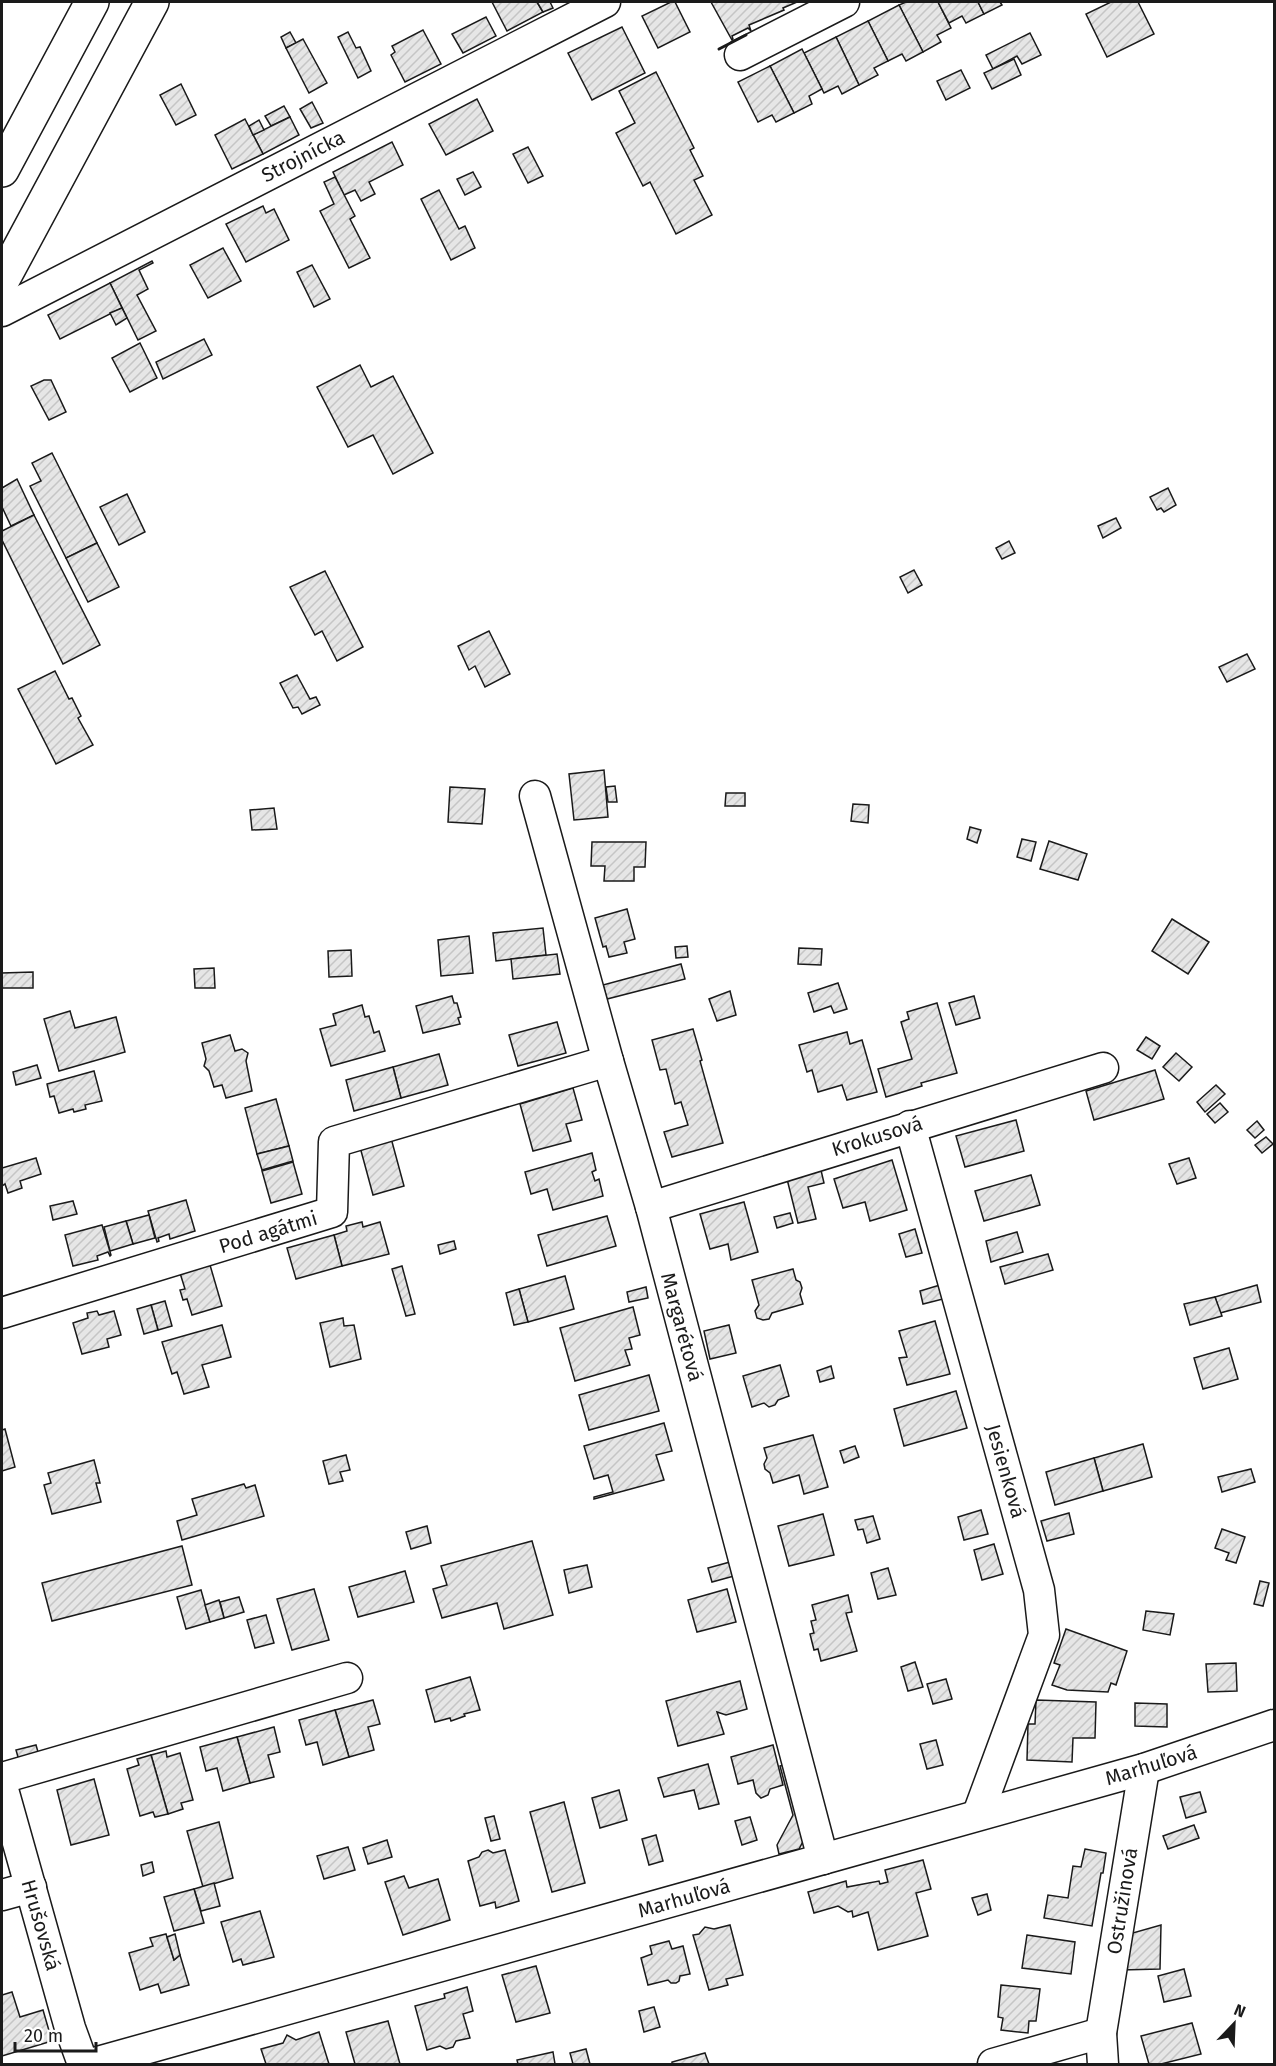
<svg xmlns="http://www.w3.org/2000/svg" width="1276" height="2066" viewBox="0 0 1276 2066" font-family="'Fira Sans',sans-serif">
	<style>
		.building { fill: url(#building-hatch); stroke: #1a1a1a; stroke-width: 1.5 }
		.lines { fill: none; stroke-linecap: round; stroke-linejoin: round }
		.minor-casing { stroke: #1a1a1a; stroke-width: 33 }
		.highway-casing { stroke: #1a1a1a; stroke-width: 36 }
		.minor { stroke: #fff; stroke-width: 30 }
		.highway { stroke: #fff; stroke-width: 33 }
		.wall { stroke: #1a1a1a; stroke-width: 3 }
		.labels { text-anchor: middle; dominant-baseline: central; stroke-width: 4.5; stroke-linejoin: round; paint-order: stroke }
		.street-label { font-size: 20px; fill: #1a1a1a; stroke: #fff }
	</style>
	<defs>
		<pattern id="building-hatch" width="6" height="6" patternUnits="userSpaceOnUse" patternTransform="scale(1.5)"><rect width="6" height="6" fill="#e6e6e6"/><path d="M-1 1l2-2M0 6l6-6M5 7l2-2" fill="none" stroke="#c5c5c5"/></pattern>
	</defs>
	<rect width="100%" height="100%" fill="#fff"/>
	<!-- building -->
	<g class="building">
		<path d="M492,2h45l6,10 -36,19z"/>
		<path d="M537,2h13l3,6 -10,4z"/>
		<path d="M671,2h4l15,30 -32,16 -16,-32z"/>
		<path d="M711,2h86l-14,6 1,2 -35,15 2,6 -3,-3 -16,8 1,3 -1,1z"/>
		<path d="M906,2h32l13,26 -14,7 4,7 -18,10 -24,-47z"/>
		<path d="M938,2h40l6,12 -18,9 -4,-7 -13,7z"/>
		<path d="M978,2h22l2,3 -18,9z"/>
		<path d="M1111,2h27l16,32 -47,23 -21,-43z"/>
		<path d="M899,5l24,47 -17,9 -4,-7 -14,7 -20,-40z"/>
		<path d="M486,17l10,19 -33,17 -11,-19z"/>
		<path d="M868,21l20,40 -14,7 4,7 -19,10 -23,-48z"/>
		<path d="M622,27l23,46 -53,27 -24,-47z"/>
		<path d="M423,30l18,34 -36,18 -14,-27 4,-3 -3,-6z"/>
		<path d="M290,32l6,11 -10,5 -5,-11z"/>
		<path d="M348,32l8,16 4,-1 11,24 -13,7 -20,-41z"/>
		<path d="M1030,33l11,22 -19,9 -5,-8 -24,13 -7,-14z"/>
		<path d="M836,37l23,48 -17,9 -4,-8 -14,7 -20,-40z"/>
		<path d="M303,39l24,44 -18,10 -23,-45z"/>
		<path d="M802,49l20,40 -13,7 3,8 -18,9 -24,-47z"/>
		<path d="M1014,59l7,16 -29,14 -8,-16z"/>
		<path d="M770,66l24,47 -18,9 -4,-7 -14,7 -20,-40z"/>
		<path d="M961,70l9,18 -24,12 -9,-19z"/>
		<path d="M656,72l38,76 -4,2 13,26 -9,4 18,35 -36,19 -26,-52 -7,4 -27,-53 19,-10 -16,-32z"/>
		<path d="M181,84l15,31 -20,10 -16,-30z"/>
		<path d="M477,99l16,32 -47,24 -17,-31z"/>
		<path d="M312,102l11,21 -12,5 -11,-19z"/>
		<path d="M284,106l6,11 -19,9 -6,-10z"/>
		<path d="M290,117l9,18 -36,19 -10,-19z"/>
		<path d="M245,119l18,35 -31,15 -17,-34z"/>
		<path d="M259,120l5,10 -11,5 -4,-9z"/>
		<path d="M392,142l11,23 -34,17 6,12 -14,7 -6,-11 -11,5 -11,-23z"/>
		<path d="M528,147l15,29 -15,7 -15,-29z"/>
		<path d="M473,172l8,15 -16,8 -8,-16z"/>
		<path d="M335,177l20,39 -5,3 20,39 -21,10 -29,-57 14,-7 -10,-22z"/>
		<path d="M439,190l20,39 6,-3 10,22 -24,12 -30,-61z"/>
		<path d="M263,206l3,7 8,-4 15,31 -43,22 -20,-38z"/>
		<path d="M223,248l18,33 -33,17 -18,-33z"/>
		<path d="M152,261l1,2 -14,7 9,19 -11,6 19,36 -18,9 -28,-57z"/>
		<path d="M312,265l18,34 -16,8 -17,-35z"/>
		<path d="M110,283l12,25 -62,31 -12,-24z"/>
		<path d="M122,308l5,10 -11,7 -6,-12z"/>
		<path d="M204,339l8,16 -49,24 -7,-17z"/>
		<path d="M140,343l17,35 -27,14 -18,-34z"/>
		<path d="M360,365l11,22 22,-11 40,77 -40,21 -20,-39 -25,12 -31,-60z"/>
		<path d="M44,380h7l15,32 -17,8 -18,-34z"/>
		<path d="M52,453l45,90 -31,15 -36,-72 11,-5 -9,-18z"/>
		<path d="M17,479l17,36 -23,11 -9,-19v-19z"/>
		<path d="M1168,488l8,17 -12,7 -3,-4 -4,2 -7,-13z"/>
		<path d="M127,494l18,38 -26,13 -19,-38z"/>
		<path d="M34,515l66,130 -37,19 -61,-124v-9z"/>
		<path d="M1116,518l5,10 -18,10 -5,-12z"/>
		<path d="M1009,541l6,12 -13,6 -6,-11z"/>
		<path d="M97,543l22,44 -31,15 -22,-44z"/>
		<path d="M914,570l8,15 -14,8 -8,-16z"/>
		<path d="M325,571l38,76 -26,14 -15,-30 -7,4 -25,-48z"/>
		<path d="M489,631l21,43 -25,13 -10,-21 -6,4 -11,-24z"/>
		<path d="M1247,654l8,15 -28,13 -8,-15z"/>
		<path d="M55,671l14,28 3,-1 9,18 -3,2 15,27 -37,19 -38,-75z"/>
		<path d="M297,675l13,24 6,-2 4,8 -18,9 -4,-7 -5,1 -13,-25z"/>
		<path d="M604,770l4,47 -34,3 -5,-46z"/>
		<path d="M615,786l2,16h-9l-2,-15z"/>
		<path d="M450,787l35,2 -3,35 -34,-2z"/>
		<path d="M726,793h19v13h-20z"/>
		<path d="M853,804l16,1 -1,18 -17,-2z"/>
		<path d="M274,808l3,21 -25,1 -2,-20z"/>
		<path d="M970,827l11,3 -4,13 -10,-4z"/>
		<path d="M1022,839l14,3 -5,19 -14,-4z"/>
		<path d="M1049,841l38,13 -9,26 -38,-11z"/>
		<path d="M592,842h54l-1,25h-11v14h-30l1,-15h-14z"/>
		<path d="M627,909l8,30 -11,3 3,11 -18,4 -3,-11 -3,1 -8,-29z"/>
		<path d="M1172,919l37,23 -21,32 -36,-23z"/>
		<path d="M543,928l3,27 -50,6 -3,-28z"/>
		<path d="M469,936l4,37 -32,3 -3,-36z"/>
		<path d="M687,946l1,11 -12,1 -1,-11z"/>
		<path d="M799,948l23,1 -1,16 -23,-1z"/>
		<path d="M351,950l1,26 -23,1 -1,-26z"/>
		<path d="M557,954l3,20 -47,5 -2,-20z"/>
		<path d="M681,964l4,15 -78,20 -4,-14z"/>
		<path d="M214,968l1,20h-20l-1,-19z"/>
		<path d="M33,972v16h-31v-15z"/>
		<path d="M838,983l9,26 -13,4 -3,-7 -17,6 -6,-19z"/>
		<path d="M730,991l6,24 -19,6 -8,-22z"/>
		<path d="M452,996l2,7h3l4,14 -3,1 2,6 -37,9 -7,-27z"/>
		<path d="M974,996l6,22 -24,7 -7,-22z"/>
		<path d="M937,1003l20,70 -36,10 1,3 -36,11 -8,-28 34,-10 -11,-37 8,-3 -2,-7z"/>
		<path d="M362,1005l3,12 4,-1 5,17 5,-2 6,20 -54,15 -11,-37 16,-4 -3,-11z"/>
		<path d="M70,1011l5,17 41,-11 9,35 -66,19 -15,-52z"/>
		<path d="M557,1022l9,31 -48,13 -9,-31z"/>
		<path d="M693,1029l9,31 -2,1 23,82 -51,14 -8,-25 24,-7 -7,-23 -6,2 -9,-35 -6,1 -8,-30z"/>
		<path d="M847,1032l3,12 12,-4 15,52 -30,8 -5,-15 -24,7 -6,-22 -5,2 -8,-27z"/>
		<path d="M230,1035l5,16 7,-2 6,4 -2,8 6,30 -26,7 -4,-13 -8,2 -5,-16 -5,-5 2,-7 -4,-16z"/>
		<path d="M1146,1037l14,9 -8,13 -15,-9z"/>
		<path d="M1176,1053l16,14 -13,14 -16,-14z"/>
		<path d="M439,1054l9,31 -47,13 -8,-31z"/>
		<path d="M37,1065l4,13 -25,7 -3,-13z"/>
		<path d="M393,1067l8,31 -47,13 -8,-31z"/>
		<path d="M1155,1070l9,29 -70,21 -8,-29z"/>
		<path d="M94,1071l8,30 -17,4 1,4 -12,3 -1,-3 -14,4 -5,-17 -4,1 -3,-13z"/>
		<path d="M1216,1085l9,9 -20,18 -8,-10z"/>
		<path d="M573,1088l9,32 -16,4 5,17 -38,10 -13,-47z"/>
		<path d="M276,1099l13,47 -32,8 -12,-46z"/>
		<path d="M1220,1103l8,9 -13,11 -8,-9z"/>
		<path d="M1016,1120l8,31 -59,16 -9,-31z"/>
		<path d="M1257,1121l7,9 -9,8 -8,-8z"/>
		<path d="M1266,1137l7,7 -11,9 -7,-8z"/>
		<path d="M391,1138l13,48 -31,9 -13,-48z"/>
		<path d="M289,1146l4,15 -31,9 -5,-16z"/>
		<path d="M592,1153l4,17 -4,2 3,9 4,-2 4,17 -50,14 -6,-21 -16,5 -6,-22z"/>
		<path d="M36,1158l5,16 -21,7 2,7 -14,5 -3,-9 -3,2v-18z"/>
		<path d="M1189,1158l7,20 -19,6 -8,-20z"/>
		<path d="M892,1160l15,50 -37,11 -5,-19 -22,6 -9,-29z"/>
		<path d="M293,1162l9,32 -31,9 -9,-32z"/>
		<path d="M820,1166l4,17 -16,4 8,32 -18,4 -12,-48z"/>
		<path d="M1031,1175l9,30 -56,16 -9,-30z"/>
		<path d="M186,1200l9,31 -25,8 -1,-5 -11,4 1,3 -2,1 -9,-31z"/>
		<path d="M73,1201l4,13 -24,6 -3,-14z"/>
		<path d="M744,1202l14,50 -27,8 -3,-16 -18,5 -10,-35z"/>
		<path d="M790,1213l3,10 -16,5 -3,-11z"/>
		<path d="M149,1215l6,23 -22,6 -7,-23z"/>
		<path d="M607,1216l9,30 -69,20 -9,-31z"/>
		<path d="M126,1221l7,23 -23,7 -6,-24z"/>
		<path d="M362,1222l1,5 17,-5 9,32 -47,12 -8,-31 13,-4 -1,-5z"/>
		<path d="M102,1225l9,30 -1,1 -2,-4 -11,4 1,4 -25,6 -8,-31z"/>
		<path d="M915,1229l7,24 -16,4 -7,-23z"/>
		<path d="M1017,1232l6,20 -32,10 -5,-21z"/>
		<path d="M334,1235l8,31 -46,13 -9,-31z"/>
		<path d="M454,1241l2,8 -16,5 -2,-9z"/>
		<path d="M1048,1254l5,16 -48,14 -5,-17z"/>
		<path d="M210,1265l12,41 -30,9 -5,-16 -4,1 -3,-10 5,-1 -5,-16z"/>
		<path d="M402,1266l13,48 -9,2 -14,-47z"/>
		<path d="M793,1269l3,11 4,2 2,6 -2,6 3,10 -31,9 -3,6 -6,1 -6,-2 -2,-7 4,-6 -7,-25z"/>
		<path d="M565,1276l9,33 -46,13 -9,-33z"/>
		<path d="M940,1285l3,14 -20,5 -3,-13z"/>
		<path d="M1257,1285l4,17 -41,11 -5,-16z"/>
		<path d="M646,1287l2,11 -19,4 -2,-10z"/>
		<path d="M519,1289l9,33 -14,3 -8,-32z"/>
		<path d="M1215,1297l7,19 -32,9 -6,-21z"/>
		<path d="M165,1301l7,25 -14,4 -7,-25z"/>
		<path d="M151,1305l7,25 -14,4 -7,-25z"/>
		<path d="M633,1307l7,28 -11,3 3,11 -7,1 5,15 -55,16 -15,-53z"/>
		<path d="M97,1311l2,4 15,-4 7,24 -14,4 2,8 -27,7 -9,-31 15,-5 -1,-5z"/>
		<path d="M343,1318l1,8 10,-1 7,34 -31,8 -10,-44z"/>
		<path d="M935,1321l15,53 -43,11 -8,-27 8,-1 -8,-26z"/>
		<path d="M222,1325l9,32 -29,8 7,22 -25,7 -7,-22 -5,2 -10,-32z"/>
		<path d="M729,1325l7,28 -26,6 -6,-28z"/>
		<path d="M1229,1348l9,31 -35,10 -9,-31z"/>
		<path d="M780,1365l9,31 -11,4 -3,5 -6,2 -5,-4 -12,4 -9,-31z"/>
		<path d="M831,1366l3,12 -14,4 -3,-11z"/>
		<path d="M649,1375l10,36 -70,19 -10,-35z"/>
		<path d="M956,1391l11,37 -63,18 -10,-37z"/>
		<path d="M664,1423l8,28 -16,4 8,25 -70,19v-2l19,-5 -5,-17 -14,4 -10,-33z"/>
		<path d="M5,1429l10,38 -13,4v-41z"/>
		<path d="M813,1435l15,52 -24,7 -5,-19 -26,8 -3,-10 -5,-4 -1,-5 3,-6 -3,-10z"/>
		<path d="M1143,1444l9,33 -49,14 -9,-33z"/>
		<path d="M855,1446l4,11 -15,6 -4,-12z"/>
		<path d="M346,1455l4,15 -10,2 3,9 -14,3 -6,-23z"/>
		<path d="M1094,1458l9,33 -48,14 -9,-33z"/>
		<path d="M94,1460l6,23h-4l5,19 -49,12 -8,-29 7,-2 -3,-10z"/>
		<path d="M1251,1469l4,13 -33,10 -4,-15z"/>
		<path d="M244,1484l2,4 9,-3 9,31 -82,24 -5,-19 20,-6 -5,-16z"/>
		<path d="M981,1510l7,24 -24,6 -6,-23z"/>
		<path d="M1069,1513l5,21 -27,7 -6,-20z"/>
		<path d="M823,1514l11,41 -45,11 -11,-40z"/>
		<path d="M873,1516l7,23 -13,4 -4,-14 -5,1 -3,-10z"/>
		<path d="M427,1526l4,17 -20,6 -5,-17z"/>
		<path d="M1222,1529l23,8 -9,26 -10,-3 3,-7 -14,-5z"/>
		<path d="M532,1541l21,74 -49,14 -7,-26 -55,15 -9,-29 14,-4 -6,-19z"/>
		<path d="M994,1544l9,30 -21,6 -8,-30z"/>
		<path d="M182,1546l10,39 -140,36 -10,-38z"/>
		<path d="M730,1562l4,14 -22,6 -4,-14z"/>
		<path d="M587,1565l5,22 -23,6 -5,-23z"/>
		<path d="M888,1568l8,27 -18,4 -7,-26z"/>
		<path d="M405,1571l9,31 -56,15 -9,-30z"/>
		<path d="M1260,1581l9,2 -6,23 -9,-2z"/>
		<path d="M314,1589l15,51 -37,10 -15,-51z"/>
		<path d="M727,1589l9,33 -39,10 -9,-32z"/>
		<path d="M201,1590l9,32 -24,7 -9,-32z"/>
		<path d="M848,1595l4,17 -6,1 11,38 -36,10 -3,-12 -4,1 -4,-16 4,-1 -3,-12 5,-1 -4,-15z"/>
		<path d="M239,1597l5,15 -20,6 -4,-16z"/>
		<path d="M219,1600l5,18 -14,4 -5,-17z"/>
		<path d="M1146,1611l28,3 -4,21 -27,-5z"/>
		<path d="M266,1615l8,28 -19,5 -8,-28z"/>
		<path d="M1066,1629l61,22 -11,34 -5,-2 -3,9 -41,-2 -15,-5 8,-20 -6,-2z"/>
		<path d="M915,1662l8,25 -15,4 -7,-24z"/>
		<path d="M1236,1663l1,28 -29,1 -2,-28z"/>
		<path d="M470,1677l10,33 -16,4 1,2 -14,5 -1,-3 -15,4 -9,-32z"/>
		<path d="M946,1679l6,20 -19,5 -6,-20z"/>
		<path d="M740,1681l7,28 -21,6 -9,-3 7,22 -46,12 -12,-45z"/>
		<path d="M373,1700l7,24 -12,3 6,23 -25,7 -14,-47z"/>
		<path d="M1036,1700l60,2 -1,36h-22l-1,24 -45,-2 1,-36h7z"/>
		<path d="M1135,1703l32,1v23l-32,-1z"/>
		<path d="M335,1710l14,47 -26,8 -6,-23 -11,3 -7,-25z"/>
		<path d="M274,1727l6,25 -12,3 6,22 -24,6 -13,-46z"/>
		<path d="M237,1737l13,46 -27,8 -6,-23 -11,3 -6,-24z"/>
		<path d="M936,1740l7,25 -16,4 -7,-25z"/>
		<path d="M36,1745l4,14 -20,5 -4,-14z"/>
		<path d="M773,1745l10,40 -13,4 -2,6 -7,3 -5,-5 -3,-13 -15,4 -7,-27z"/>
		<path d="M166,1751l1,6 13,-4 13,47 -12,3 2,6 -15,5 -17,-59z"/>
		<path d="M151,1755l17,59 -13,3 -2,-5 -13,4 -13,-47 12,-4 -2,-6z"/>
		<path d="M708,1764l11,40 -20,5 -5,-19 -30,7 -6,-19z"/>
		<path d="M787,1764l20,70 -8,15 -20,5 -2,-9 16,-30 -13,-49z"/>
		<path d="M94,1779l15,56 -38,10 -14,-55z"/>
		<path d="M619,1790l8,30 -27,8 -8,-30z"/>
		<path d="M1200,1792l6,20 -20,6 -6,-21z"/>
		<path d="M564,1802l21,81 -33,9 -22,-80z"/>
		<path d="M494,1816l6,23 -9,2 -6,-23z"/>
		<path d="M750,1817l7,23 -15,5 -7,-24z"/>
		<path d="M219,1822l14,56 -30,9 -16,-56z"/>
		<path d="M1194,1825l5,13 -31,11 -5,-13z"/>
		<path d="M656,1835l7,26 -14,4 -7,-26z"/>
		<path d="M387,1840l5,17 -24,7 -5,-16z"/>
		<path d="M348,1847l7,23 -31,9 -7,-23z"/>
		<path d="M1085,1849l21,4 -3,20h-2l-9,53 -48,-8 4,-23 20,3 5,-32 8,1z"/>
		<path d="M488,1850l5,3 12,-3 14,51 -23,7 -1,-6 -15,4 -12,-45 11,-4 3,-5z"/>
		<path d="M923,1860l8,29 -15,4 12,43 -50,14 -10,-38 -15,5 -1,-6 -4,1 -10,-6 -24,7 -6,-21 38,-11 1,6 32,-6 1,3 8,-2 -3,-12z"/>
		<path d="M152,1862l2,10 -11,4 -2,-11z"/>
		<path d="M404,1876l5,12 29,-9 12,41 -47,15 -18,-53z"/>
		<path d="M214,1883l6,23 -19,5 -7,-22z"/>
		<path d="M194,1889l10,34 -30,8 -10,-34z"/>
		<path d="M987,1894l4,16 -13,5 -6,-17z"/>
		<path d="M260,1911l14,46 -31,8 -2,-6 -8,3 -12,-40z"/>
		<path d="M730,1925l13,50 -17,4 2,6 -19,5 -16,-55 6,-1 6,-7 9,2z"/>
		<path d="M1161,1925l-1,44 -39,1 8,-36z"/>
		<path d="M166,1934l8,26 6,-5 9,30 -28,8 -3,-9 -18,6 -11,-37 24,-7 -3,-8z"/>
		<path d="M175,1934l5,21 -6,5 -7,-23z"/>
		<path d="M1027,1935l48,7 -4,32 -49,-6z"/>
		<path d="M669,1941l3,8 11,-3 7,28 -10,2 -1,5 -3,2h-5l-3,-3 -20,5 -7,-27 11,-4 -2,-8z"/>
		<path d="M536,1966l14,47 -34,9 -14,-47z"/>
		<path d="M1184,1969l7,27 -27,6 -6,-26z"/>
		<path d="M1001,1985l39,4 -4,32h-7l-1,12 -27,-3 2,-12 -5,-1z"/>
		<path d="M467,1987l6,24 -10,3 7,24 -14,3 -3,6 -7,2 -6,-3 -13,4 -12,-44 30,-8 -1,-4z"/>
		<path d="M12,1992l8,25 23,-7 9,31 -50,15v-61z"/>
		<path d="M654,2007l6,20 -16,5 -5,-21z"/>
		<path d="M388,2021l12,43h-45l-9,-32z"/>
		<path d="M1192,2023l9,31 -40,10h-12l-8,-28z"/>
		<path d="M319,2032l10,32h-63l-5,-15 22,-6 4,-8 9,5z"/>
		<path d="M586,2049l4,15h-17l-3,-11z"/>
		<path d="M553,2052l2,12h-37l-1,-4z"/>
		<path d="M705,2053l4,11h-37v-2z"/>
	</g>
	<g class="lines">
		<defs>
			<g id="minor">
				<path d="M740,55l104,-53"/>
				<path d="M2,311l603,-309"/>
				<path d="M535,796l73,265 43,146 172,652"/>
				<path d="M910,1126l129,464 5,45 -66,179"/>
				<path d="M651,1207l452,-139"/>
				<path d="M2,1313l330,-101 2,-70 274,-81"/>
				<path d="M2,1778l345,-100"/>
				<path d="M2,1786l68,242 13,36"/>
				<path d="M2,1895l29,-8"/>
				<path d="M91,2064l1053,-295 130,-44"/>
				<path d="M993,2064l108,-31"/>
				<path d="M1103,2064l-2,-31 43,-264"/>
			</g>
			<g id="highway">
				<path d="M2,170l90,-168"/>
				<path d="M2,281l150,-279"/>
			</g>
		</defs>
		<!-- minor casing -->
		<use href="#minor" class="minor-casing"/>
		<!-- highway casing -->
		<use href="#highway" class="highway-casing"/>
		<!-- minor -->
		<use href="#minor" class="minor"/>
		<!-- highway -->
		<use href="#highway" class="highway"/>
		<!-- wall -->
		<path class="wall" d="M719,49l27,-14"/>
	</g>
	<g class="labels">
		<!-- street labels -->
		<g class="street-label">
			<text transform="translate(303 156) rotate(-27)">Strojnícka</text>
			<text transform="translate(877 1136) rotate(-17)">Krokusová</text>
			<text transform="translate(268 1232) rotate(-17)">Pod agátmi</text>
			<text transform="translate(682 1327) rotate(75)">Margarétová</text>
			<text transform="translate(1006 1471) rotate(74)">Jesienková</text>
			<text transform="translate(1151 1765) rotate(-17)">Marhuľová</text>
			<text transform="translate(684 1898) rotate(-16)">Marhuľová</text>
			<text transform="translate(1122 1901) rotate(-81)">Ostružinová</text>
			<text transform="translate(41 1925) rotate(74)">Hrušovská</text>
		</g>
	</g>
	<!-- border -->
	<rect width="1276" height="2066" fill="none" stroke="#1a1a1a" stroke-width="6"/>
	<!-- north arrow -->
	<g transform="translate(1234 2024) rotate(23)" stroke="#ffffff" stroke-width="4.5" paint-order="stroke">
	<path d="M0-4.5L10 22L0 15L-10 22Z" fill="#1a1a1a"/>
	<text y="-9" font-size="16" font-weight="bold" text-anchor="middle" fill="#1a1a1a">N</text>
	</g>
	<!-- scale -->
	<path d="M15 2042v9h81v-9" fill="none" stroke="#1a1a1a" stroke-width="3"/>
	<text x="24" y="2042" font-size="18" fill="#1a1a1a" stroke="#ffffff" stroke-width="4.5" paint-order="stroke">20 m</text>
</svg>
